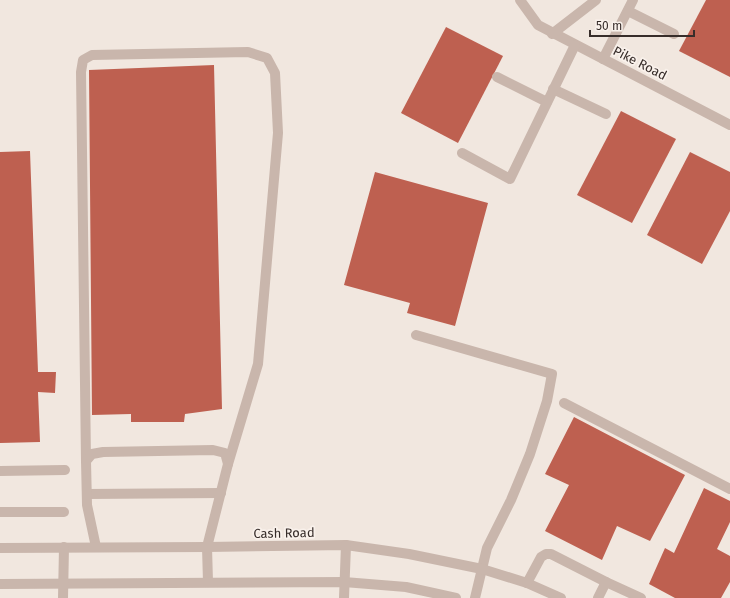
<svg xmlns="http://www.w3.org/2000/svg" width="730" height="598" viewBox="0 0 730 598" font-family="'Fira Sans',sans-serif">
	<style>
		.building { fill: #be6050 }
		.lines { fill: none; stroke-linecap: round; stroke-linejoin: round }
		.minor { stroke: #c9b6ac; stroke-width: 10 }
		.labels { text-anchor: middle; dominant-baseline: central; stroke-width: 3.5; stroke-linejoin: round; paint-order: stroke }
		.street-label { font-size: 13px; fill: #372d2a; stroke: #f9f1eb }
	</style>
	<rect width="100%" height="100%" fill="#f1e7df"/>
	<!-- building -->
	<g class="building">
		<path d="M706,0h24v77l-51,-26z"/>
		<path d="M446,27l57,29 -45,87 -57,-30z"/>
		<path d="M214,65l8,344 -37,5 -1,8h-53v-8l-39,1 -3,-345z"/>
		<path d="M621,111l55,28 -44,84 -55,-28z"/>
		<path d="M30,151l8,221h18l-1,21 -17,-1 2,50 -40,1v-291z"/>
		<path d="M690,152l40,20v39l-28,53 -55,-29z"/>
		<path d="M375,172l113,31 -33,123 -48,-13 3,-10 -66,-18z"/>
		<path d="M574,417l111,58 -35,66 -33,-15 -15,34 -57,-29 24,-46 -24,-11z"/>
		<path d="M704,488l26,13v21l-13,27 13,7v26l-9,16h-46l-26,-14 16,-36 9,5z"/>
	</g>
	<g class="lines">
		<!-- minor -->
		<g class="minor">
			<path d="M520,0l18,25 192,100"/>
			<path d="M628,11l46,23"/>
			<path d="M552,34l44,-34"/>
			<path d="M603,59l30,-59"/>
			<path d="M497,77l50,25"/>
			<path d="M553,89l53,25"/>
			<path d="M462,153l48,26 65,-134"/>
			<path d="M416,335l136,39 -5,27 -17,53 -19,46 -24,48 -12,50"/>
			<path d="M564,403l166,86"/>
			<path d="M86,461l-5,-389 2,-12 9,-5 156,-3 19,6 8,15 3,60 -20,231 -30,100"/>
			<path d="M0,471l65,-1"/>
			<path d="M87,494l134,-1"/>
			<path d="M0,512h64"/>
			<path d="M96,547l-9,-42 -1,-44 6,-7 11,-2 110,-2 12,3 3,11 -21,83 1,35"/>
			<path d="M0,548l207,-1 139,-2 63,9 73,15 45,14 34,15"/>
			<path d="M606,582l35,16"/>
			<path d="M527,583l14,-26 5,-3h5l55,28 -8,16"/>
			<path d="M0,584l344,-2 62,5 50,11"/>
			<path d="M63,598l1,-51"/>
			<path d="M344,598l2,-53"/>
		</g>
	</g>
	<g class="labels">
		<!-- street labels -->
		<g class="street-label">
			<text transform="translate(640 63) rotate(27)">Pike Road</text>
			<text transform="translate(284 533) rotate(-1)">Cash Road</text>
		</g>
	</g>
	<!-- scale -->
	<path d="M590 30v6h104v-6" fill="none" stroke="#372d2a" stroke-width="2"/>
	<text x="596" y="30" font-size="12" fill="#372d2a" stroke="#f9f1eb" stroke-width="3" paint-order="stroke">50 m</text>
</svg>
